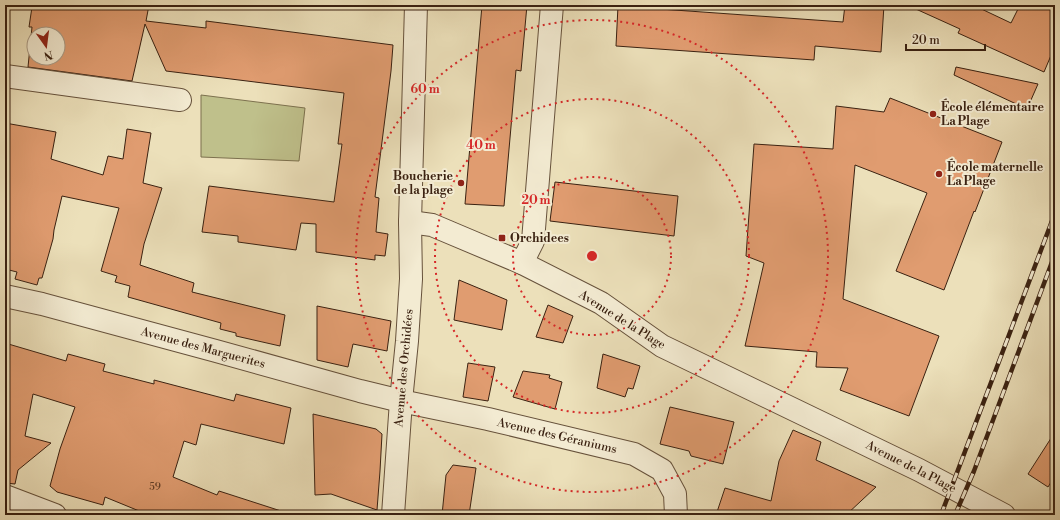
<svg xmlns="http://www.w3.org/2000/svg" width="1060" height="520" viewBox="0 0 1060 520" font-family="'Libre Bodoni',serif">
	<style>
		.green { fill: #bfc08b; stroke: #7c704e }
		.building { fill: #e09c70; stroke: #3a2111; fill-rule: evenodd }
		.lines { fill: none; stroke-linecap: round; stroke-linejoin: round }
		.minor-casing { stroke: #66513b; stroke-width: 24 }
		.minor { stroke: #f3ebd2; stroke-width: 22 }
		.rail-casing { stroke: #3a2111; stroke-width: 4.5 }
		.rail { stroke: #f3ebd2; stroke-width: 3; stroke-dasharray: 9; stroke-linecap: butt }
		.ring { fill: none; stroke: #d62828; stroke-width: 2; stroke-dasharray: 2 4 }
		.poi-dot { fill: #8f2418; stroke: #f3ebd2; stroke-width: 1.5 }
		.labels { text-anchor: middle; dominant-baseline: central; stroke-width: 4; stroke-linejoin: round; paint-order: stroke }
		.number-label { font-size: 10px; fill: #644029 }
		.poi-label { font-size: 12px; font-weight: bold; fill: #3a2111; stroke: #f3ebd2; text-anchor: start }
		.street-label { font-size: 12px; fill: #3a2111; stroke: #f3ebd2 }
		.centre { fill: #d62828; stroke: #f3ebd2; stroke-width: 2 }
		.ring-label { font-size: 12px; text-anchor: middle; font-weight: bold; fill: #d62828; stroke: #f3ebd2; stroke-width: 4; stroke-linejoin: round; paint-order: stroke }
	</style>
	<rect width="100%" height="100%" fill="#ece0ba"/>
	<filter id="stains"><feTurbulence type="fractalNoise" baseFrequency=".005" numOctaves="4"/><feColorMatrix values="0 0 0 0 .2 0 0 0 0 .09 0 0 0 0 .02 0 0 0 .5 -.17"/></filter>
	<radialGradient id="worn" r=".72"><stop offset=".6" stop-color="#630" stop-opacity="0"/><stop offset="1" stop-color="#630" stop-opacity=".3"/></radialGradient>
	<!-- green -->
	<path class="green" d="M201,95l104,13 -6,53 -98,-4z"/>
	<!-- building -->
	<g class="building">
		<path d="M35,5h114l-3,16 60,7v-7l187,24 -2,26 -16,126 4,1 -3,34 12,2 -3,22 -10,-1v5l-59,-8v-28l-15,-1 -5,27 -58,-8v-6l-36,-4 7,-46 125,16 8,-58h-4l6,-51 -178,-22 -21,-47 -13,57 -104,-14 4,-40h-3l3,-20h3zM34,34h24v24h-24z"/>
		<path d="M482,5h45l-6,66 -5,-1 -12,136 -39,-2z"/>
		<path d="M845,5h39l-3,47 -66,-6 -1,14 -198,-14 2,-40 225,16z"/>
		<path d="M907,5h66l38,18 9,-18h35v41l-11,26 -86,-39 2,-4z"/>
		<path d="M956,67l82,17 -11,25 -73,-34z"/>
		<path d="M890,98l112,44 -27,70 -1,-1 -30,79 -48,-19 31,-78 -72,-28 -12,134 96,37 -30,80 -69,-26 8,-22 -32,-1 1,-15 -72,-6 19,-83 -18,-7 8,-112 79,5 3,-43 48,6z"/>
		<path d="M5,123l51,9 -5,27 52,16 5,-19 15,3 4,-30 24,4 -8,50 19,5 -18,56 -4,21 54,18 -2,9 93,23 -5,31 -44,-10v-3l-16,-4 1,-6 -93,-26 2,-11 -15,-4 2,-6 -16,-5 18,-63 -57,-12 -8,34 -1,9 -11,39h-3l-2,7 -22,-6 2,-7 -12,-3z"/>
		<path d="M555,182l123,14 -4,40 -124,-15z"/>
		<path d="M459,280l48,20 -5,30 -48,-10z"/>
		<path d="M548,305l25,11 -10,27 -27,-6z"/>
		<path d="M317,306l74,15 -4,30 -34,-7 -5,23 -31,-7z"/>
		<path d="M5,343l61,18 2,-7 37,10 -2,7 51,13v-4l80,21 2,-7 55,14 -7,36 -83,-20 -5,21 -12,-4 -11,36 44,18 2,-4 62,20 -1,4h-131l-44,-18 -2,8 -46,-13 -7,-6 10,-37 15,-42 -42,-13 -8,42 26,7 -33,27 -3,14 -10,-1z"/>
		<path d="M603,354l37,12 -7,23 -5,-1 -3,9 -28,-9z"/>
		<path d="M468,363l27,4 -7,34 -25,-4z"/>
		<path d="M523,371l27,4 -1,3 13,4 -7,27 -42,-12z"/>
		<path d="M670,407l64,15 -11,42 -32,-8 -2,-5 -29,-7z"/>
		<path d="M313,414l63,15 6,5 -2,37 -3,39 -46,-16 -16,1z"/>
		<path d="M793,430l28,12 -5,18 60,27 -30,28h-130l9,-27 46,13 8,-40z"/>
		<path d="M1055,432v44l-7,11 -20,-13z"/>
		<path d="M453,465l23,3 -7,47h-27l4,-40z"/>
	</g>
	<g class="lines">
		<defs>
			<g id="minor">
				<path d="M5,76l175,24"/>
				<path d="M410,222l22,3 90,38 79,40 61,43 257,124 85,45"/>
				<path d="M522,263l11,-22 19,-236"/>
				<path d="M5,296l37,8 174,47 144,40 41,10 87,18 146,35 28,16 13,24 1,21"/>
				<path d="M5,496l50,19"/>
				<path d="M393,515l8,-114 6,-60 4,-62 -1,-57 6,-217"/>
			</g>
		</defs>
		<!-- minor casing -->
		<use href="#minor" class="minor-casing"/>
		<!-- minor -->
		<use href="#minor" class="minor"/>
		<defs>
			<g id="rail">
				<path d="M941,515l114,-302"/>
				<path d="M955,515l19,-44 81,-217"/>
			</g>
		</defs>
		<!-- rail casing -->
		<use href="#rail" class="rail-casing"/>
		<!-- rail -->
		<use href="#rail" class="rail"/>
	</g>
	<!-- distance rings -->
	<g class="ring">
		<circle cx="592" cy="256" r="79"/>
		<circle cx="592" cy="256" r="157"/>
		<circle cx="592" cy="256" r="236"/>
	</g>
	<!-- markers -->
	<g class="poi-dot">
		<circle cx="933" cy="114" r="4"/>
		<circle cx="939" cy="174" r="4"/>
		<circle cx="461" cy="183" r="4"/>
		<rect x="498" y="234" width="8" height="8" rx="2"/>
	</g>
	<g class="labels">
		<!-- number labels -->
		<g class="number-label">
			<text x="155" y="487">59</text>
		</g>
		<!-- poi labels -->
		<g class="poi-label">
			<text x="941" y="107">École élémentaire<tspan x="941" dy="14">La Plage</tspan></text>
			<text x="947" y="167">École maternelle<tspan x="947" dy="14">La Plage</tspan></text>
			<text x="453" y="176" text-anchor="end">Boucherie<tspan x="453" dy="14">de la plage</tspan></text>
			<text x="510" y="238">Orchidees</text>
		</g>
		<!-- street labels -->
		<g class="street-label">
			<text transform="translate(622 320) rotate(32)">Avenue de la Plage</text>
			<text transform="translate(203 348) rotate(15)">Avenue des Marguerites</text>
			<text transform="translate(404 368) rotate(-85)">Avenue des Orchidées</text>
			<text transform="translate(557 436) rotate(13)">Avenue des Géraniums</text>
			<text transform="translate(911 467) rotate(27)">Avenue de la Plage</text>
		</g>
	</g>
	<circle cx="592" cy="256" r="6" class="centre"/>
	<g class="ring-label">
		<text x="425" y="93">60 m</text>
		<text x="481" y="149">40 m</text>
		<text x="536" y="204">20 m</text>
	</g>
	<!-- margin -->
	<rect width="1060" height="520" fill="none" stroke="#ece0ba" stroke-width="20"/>
	<rect x="6" y="6" width="1048" height="508" fill="none" stroke="#3a2111" stroke-width="2"/>
	<rect x="10" y="10" width="1040" height="500" fill="none" stroke="#3a2111"/>
	<!-- north arrow -->
	<g transform="translate(46 46) rotate(166)"><circle r="19" fill="#f3ebd2" stroke="#a99a85"/>
	<path d="M0-3L7 15L0 10L-7 15Z" fill="#8f2418"/>
	<text y="-6" font-size="11" font-weight="bold" text-anchor="middle" fill="#3a2111">N</text>
	</g>
	<!-- scale -->
	<path d="M906 44v6h79v-6" fill="none" stroke="#3a2111" stroke-width="2"/>
	<text x="912" y="44" font-size="12" fill="#3a2111" stroke="#f3ebd2" stroke-width="3" paint-order="stroke">20 m</text>
	<rect width="100%" height="100%" filter="url(#stains)"/>
	<rect width="100%" height="100%" fill="url(#worn)"/>
</svg>
